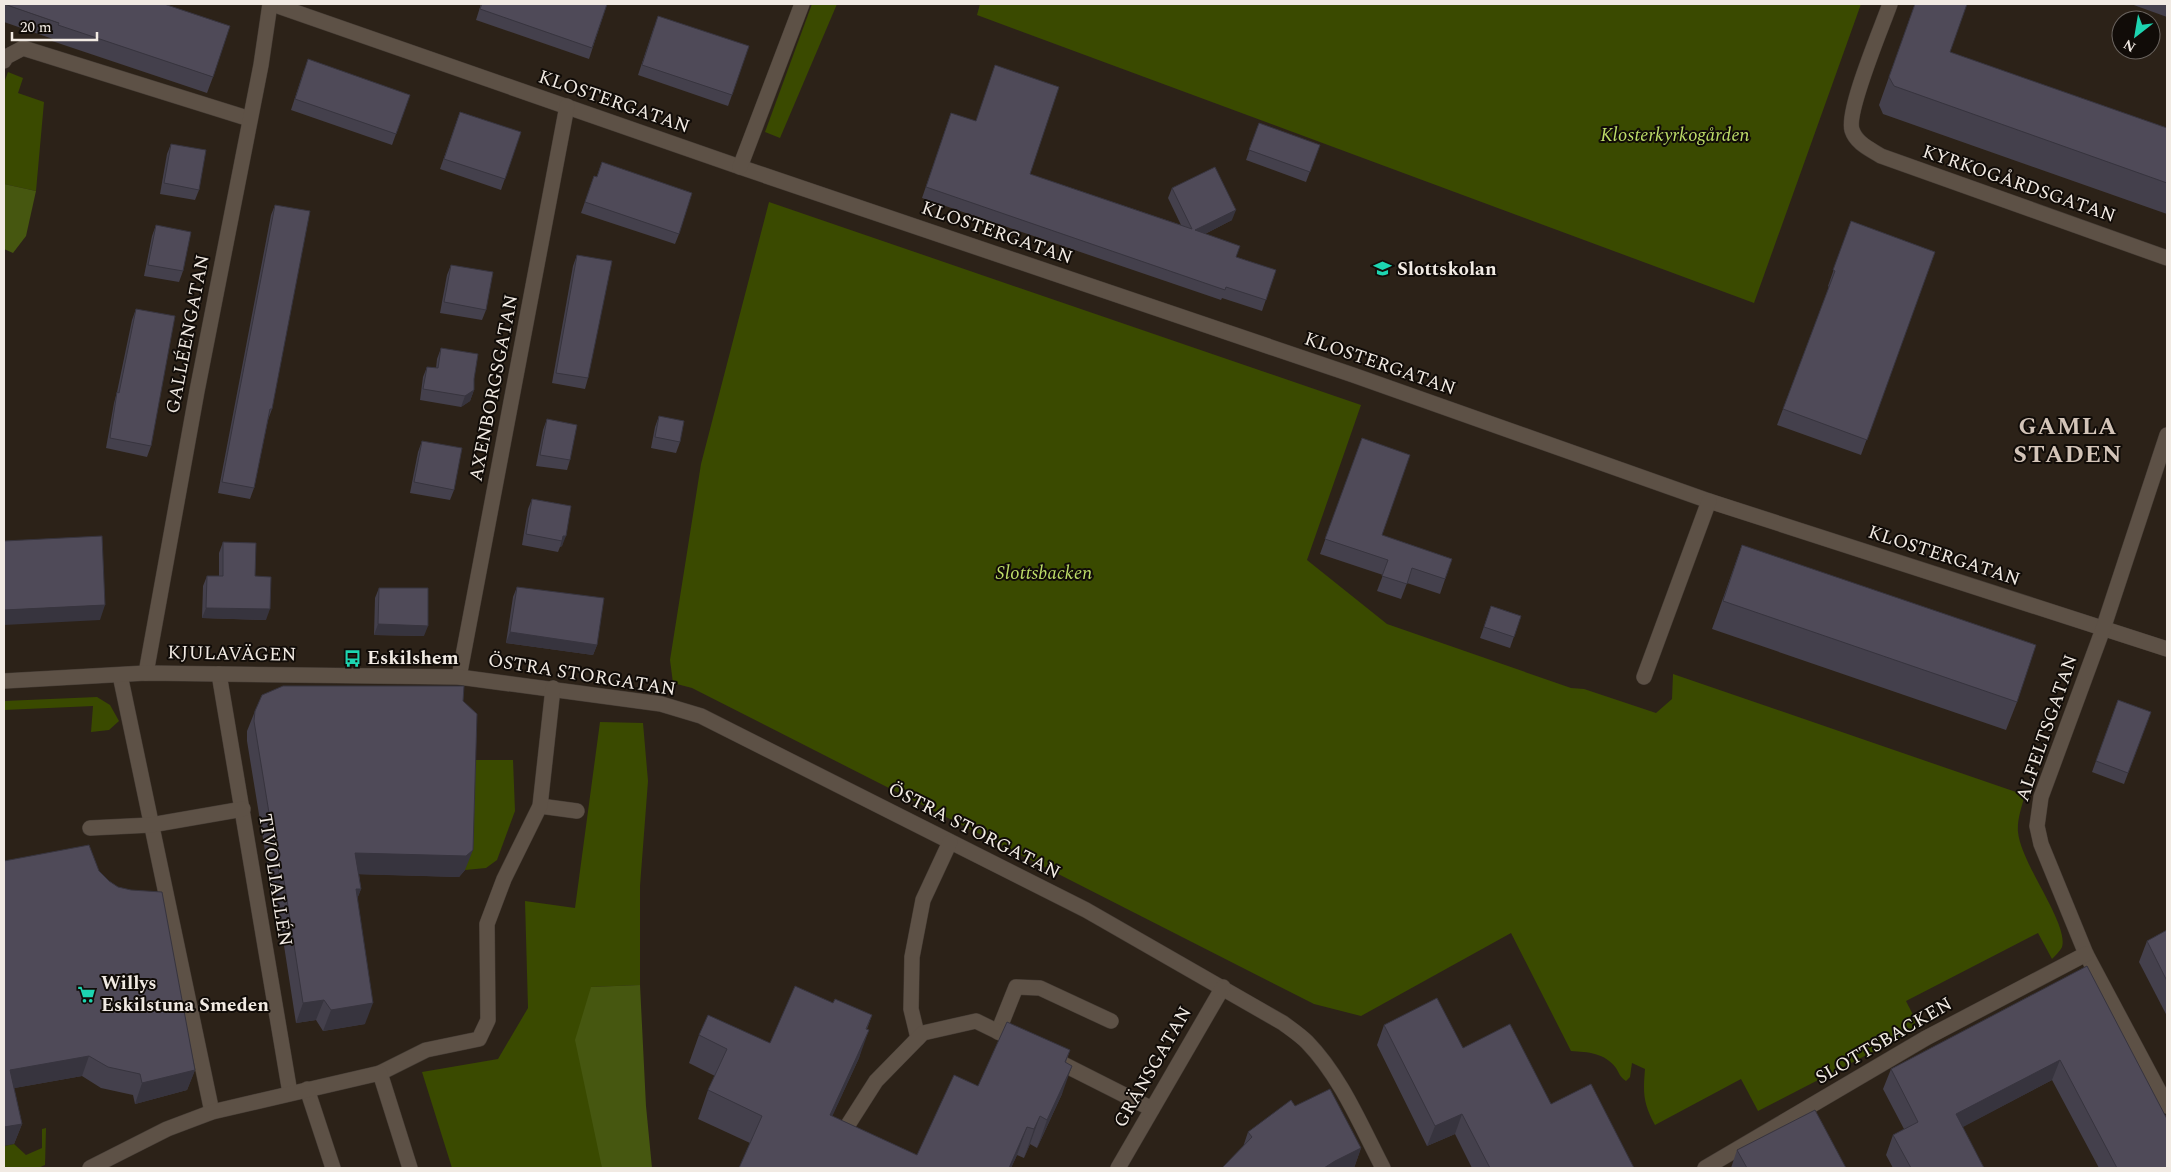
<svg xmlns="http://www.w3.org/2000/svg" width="2171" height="1172" viewBox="0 0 2171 1172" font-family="Spectral,serif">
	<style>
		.green { fill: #3a4a00 }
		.forest { fill: #465710 }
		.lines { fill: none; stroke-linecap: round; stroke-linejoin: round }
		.minor-casing { stroke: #453c35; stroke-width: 16 }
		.minor { stroke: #5d5146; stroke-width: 15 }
		.wall { fill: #44404c }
		.shaded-wall { fill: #37343e }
		.building { fill: #4f4a58; stroke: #37343e }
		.labels { text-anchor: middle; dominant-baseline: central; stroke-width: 4; stroke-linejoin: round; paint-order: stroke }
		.street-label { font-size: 19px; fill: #f1eae3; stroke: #110c08 }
		.park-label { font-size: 19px; font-style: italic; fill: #bede69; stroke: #110c08 }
		.poi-label { font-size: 19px; font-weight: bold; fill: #f1eae3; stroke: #110c08; text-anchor: start }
		.district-label { font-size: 24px; font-weight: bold; letter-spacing: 1px; fill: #d3c4b8; stroke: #110c08 }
	</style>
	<rect width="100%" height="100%" fill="#2c2218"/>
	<!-- green -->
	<g class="green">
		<path d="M812,4h25l-57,134 -15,-6z"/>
		<path d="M980,4h881l-107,299 -777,-288z"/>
		<path d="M8,72l15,6 -5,15 26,9 -8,89 -32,-7v-101z"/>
		<path d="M769,202l592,203 -54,155 80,64 184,64 13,1 72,24 16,-14 1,-25 343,118 8,6c-3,11 -7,23 -6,34 3,32 51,92 44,115 -2,4 -7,9 -10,12l-14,-26 -132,68c4,9 13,20 7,30l-155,80 -17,-32 -86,46c-12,-22 -12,-32 -10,-56l-13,-6 -2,14 -4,4c-6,-4 -7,-8 -10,-13 -11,-15 -28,-16 -45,-17l-60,-118 -150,83 -47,-12 -622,-316 -19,-5 -3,-23 31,-196z"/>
		<path d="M97,697l13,8 9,16 -10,9 -18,2 2,-26 -89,4v-9z"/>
		<path d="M600,722l43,1 5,58 -8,105v99l-49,2 11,181h-150l-30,-96 76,-13 30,-51 -3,-107 50,7z"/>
		<path d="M469,760h44l2,51 -18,49 -11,8 -21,2z"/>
		<path d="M46,1128l-1,37 -7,3h-34v-22l10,-2 12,11 16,-7v-19z"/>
	</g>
	<!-- forest -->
	<g class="forest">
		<path d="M4,184l32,7 -10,45 -13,17 -9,-4z"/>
		<path d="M640,985l6,121 6,62h-50l-27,-128 16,-53z"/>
	</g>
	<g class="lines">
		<defs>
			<g id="minor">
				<path d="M272,4l468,163 613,208 356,126 458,148"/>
				<path d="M1890,4c-8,23 -44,107 -38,126 4,13 18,19 29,26l286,102"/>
				<path d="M4,61l2,-4 17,-9 227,71"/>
				<path d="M740,167l62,-163"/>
				<path d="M2167,435l-64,194 -62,168 -4,29 4,18 45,110 81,152"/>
				<path d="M146,673l51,-282 64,-326 9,-61"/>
				<path d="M219,674l71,419"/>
				<path d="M120,675l92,437"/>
				<path d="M459,677l108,-571"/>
				<path d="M1644,677l65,-176"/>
				<path d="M4,681l142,-8 313,4 202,27 40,12 385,194 197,113c8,6 17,12 24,19 34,35 54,84 76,126"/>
				<path d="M540,806l37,5"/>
				<path d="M90,828l61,-3 92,-16"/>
				<path d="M998,1032l18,-45 24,1 71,33"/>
				<path d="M918,1038l-7,-29 1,-52 11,-57 27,-58"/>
				<path d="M1053,1059l99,50"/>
				<path d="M380,1073l46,-23 53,-11 9,-19 -1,-96 17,-45 36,-73 13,-118"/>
				<path d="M307,1089l26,79"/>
				<path d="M846,1128l30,-47 47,-48 53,-12 43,21"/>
				<path d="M90,1168l77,-39 45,-17 168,-39 30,95"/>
				<path d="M1118,1168l105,-181"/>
				<path d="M1705,1168l221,-130 160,-84"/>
			</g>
		</defs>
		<!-- minor casing -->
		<use href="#minor" class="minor-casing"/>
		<!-- minor -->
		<use href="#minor" class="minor"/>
	</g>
	<!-- wall -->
	<g class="wall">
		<path d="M4,4l209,73 -6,16 -155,-52 1,-2 -49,-17z"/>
		<path d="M481,4h126l-18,55 -113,-39z"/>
		<path d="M1915,4l35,48 217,76v86l-284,-100 -4,-9z"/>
		<path d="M2131,4h36v13z"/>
		<path d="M654,27l78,68 -4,11 -90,-31z"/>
		<path d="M304,70l106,25 -18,50 -101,-35z"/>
		<path d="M460,112l61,20 -20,58 -61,-21z"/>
		<path d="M951,113l79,61 151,51 -13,-27 4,-10 60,32 -27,14 31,23 40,13 -14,41 -40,-13 -1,2 -299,-102z"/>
		<path d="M1259,123l61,22 -14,37 -60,-22z"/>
		<path d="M171,144l28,46 -4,10 -35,-6 7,-40z"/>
		<path d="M602,162l77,72 -4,10 -94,-31 13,-37h3z"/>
		<path d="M275,205l-3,204 -4,11 -14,68 -4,11 -32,-6 53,-278z"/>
		<path d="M1851,221l84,31 -74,203 -84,-30 52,-138 -1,-1z"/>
		<path d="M156,225l27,46 -4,11 -35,-6 8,-40z"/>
		<path d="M577,255l11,123 -3,11 -33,-6 21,-117z"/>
		<path d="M451,265l35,45 -4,10 -42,-7 7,-38z"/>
		<path d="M136,309l15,137 -4,11 -41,-9 8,-45 3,-11 15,-72z"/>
		<path d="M441,348l33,31v11l-4,11 -9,6 -41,-7 3,-23 4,-10 9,1 1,-9z"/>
		<path d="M659,416l21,26 -4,11 -25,-5 4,-21z"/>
		<path d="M547,419l23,41 -3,10 -31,-4 7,-36z"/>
		<path d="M1362,438l20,97 70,24 -12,35 -33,-11 -6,16 -24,-8 6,-16 -63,-21z"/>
		<path d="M422,441l32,49 -4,10 -40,-7 8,-41z"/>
		<path d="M532,499l39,7 -9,40 -2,1 -2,5 -36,-7 6,-36z"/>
		<path d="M223,542l32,34 11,44 -64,-2 1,-32 4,-10h12v-23z"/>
		<path d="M1742,545l275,157 -11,28 -294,-101z"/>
		<path d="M517,587l80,58 -4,10 -87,-12 7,-46z"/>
		<path d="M379,588l45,48 -50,-1 1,-37z"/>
		<path d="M1491,606l30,10 -11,32 -30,-10z"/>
		<path d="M2118,700l33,12 -27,72 -32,-12z"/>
		<path d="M463,701l2,169 -6,7 -100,-3 2,15 -4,10 8,125 -42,7 -7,-11 -20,3 -20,-129h-4l-25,-153v-10l8,-20z"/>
		<path d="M4,861l95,10 96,199 -8,20 -52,14 -2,-9 -32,-7 -19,-12 -68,12 8,36 -8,20z"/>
		<path d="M2167,930v86l-28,-54 8,-21z"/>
		<path d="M2087,966l80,202h-68l-47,-88 -90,47 22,41h-91l-7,-13 7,-20 11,-6 -21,-40 8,-20z"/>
		<path d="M833,1003l39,12 -5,14 -8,29 -27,58 85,39 61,-69 92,-36 -4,12 -4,32 -25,54 -7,-4 -6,14 -7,-3 -6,13h-272l11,-25 -52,-24 10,-29 7,-14 -26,-13 10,-28 71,8z"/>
		<path d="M1384,1025l79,23 88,56 83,64h-162l-17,-34 -28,12 -50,-101z"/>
		<path d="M1295,1106l66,42 -7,20h-132l21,-21 5,-15z"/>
		<path d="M1737,1150l109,18h-115z"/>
	</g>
	<!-- shaded-wall -->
	<g class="shaded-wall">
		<path d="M1236,210l-4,10 -41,21 4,-11z"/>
		<path d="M474,390l-4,11 -9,6 4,-11z"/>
		<path d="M563,536h3l-4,10 -2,1z"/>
		<path d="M105,605l-5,15 -96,5v-15z"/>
		<path d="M206,608l64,1 -4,11 -64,-2z"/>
		<path d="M378,624l50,2 -4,10 -50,-1z"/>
		<path d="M510,632l87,13 -4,10 -87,-12z"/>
		<path d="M473,850l-8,20 -6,7 -111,-3 7,-21z"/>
		<path d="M279,874h4l-7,20h-4z"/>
		<path d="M356,889h5l-8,20z"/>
		<path d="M324,1000l-8,20 -20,3 7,-20z"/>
		<path d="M373,1003l-8,21 -42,7 8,-21z"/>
		<path d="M869,1030l-10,28 -39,85 10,-28z"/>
		<path d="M89,1056l-7,20 -78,14 6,-20z"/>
		<path d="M2060,1060l-8,20 -104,55 8,-21z"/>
		<path d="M1072,1066l-10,28 -25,54 10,-28z"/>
		<path d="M195,1070l-8,20 -52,14 7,-21z"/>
		<path d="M1462,1114l-7,20 -28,12 8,-20z"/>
		<path d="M1040,1116l-10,28 -6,14 10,-29z"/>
		<path d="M22,1124l-8,20 -10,2v-19z"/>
		<path d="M1027,1127l-10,28 -6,13h-2z"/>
		<path d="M1361,1148l-7,20h-30l11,-7z"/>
	</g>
	<!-- building -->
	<g class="building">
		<path d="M4,4h160l66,22 -17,51 -155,-52 1,-2z"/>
		<path d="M482,4h125l-15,44 -112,-39z"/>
		<path d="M1915,4h52l-17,48 217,76v55l-273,-97 -5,-9z"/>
		<path d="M658,16l91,30 -17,49 -90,-30z"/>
		<path d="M308,59l102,36 -14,39 -101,-35z"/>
		<path d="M995,65l64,22 -29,87 162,55 -20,-41 43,-21 21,43 -41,20 45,16 -4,11 40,13 -10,30 -40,-13 -1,3 -299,-103 25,-74 25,8z"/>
		<path d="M460,112l61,20 -16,47 -61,-20z"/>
		<path d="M1259,123l61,22 -10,27 -61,-22z"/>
		<path d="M171,144l35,6 -7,40 -35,-7z"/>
		<path d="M602,162l90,31 -13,41 -94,-32 9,-26 3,1z"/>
		<path d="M275,205l35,6 -38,198h-2l-16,79 -32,-6z"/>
		<path d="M1851,221l84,31 -68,188 -84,-31 52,-138 -2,-1z"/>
		<path d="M156,225l35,7 -8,39 -35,-6z"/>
		<path d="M577,255l35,6 -24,117 -32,-5z"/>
		<path d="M451,265l42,7 -7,38 -42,-8z"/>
		<path d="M136,309l39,7 -24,130 -41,-8 7,-46 2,1z"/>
		<path d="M441,348l37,6 -4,25v11l-9,6 -42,-7 4,-22 11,1z"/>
		<path d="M659,416l25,5 -4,21 -25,-5z"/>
		<path d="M547,419l30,6 -7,35 -30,-5z"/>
		<path d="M1362,438l48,17 -28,80 70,24 -7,20 -33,-11 -5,16 -25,-8 6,-16 -63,-21z"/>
		<path d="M422,441l40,7 -8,42 -40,-8z"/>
		<path d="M532,499l39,7 -5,30h-3l-1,5 -36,-7z"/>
		<path d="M102,536l3,69 -101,5v-69z"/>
		<path d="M223,542l33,1 -1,33 16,1 -1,32 -64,-1 1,-32h16z"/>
		<path d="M1742,545l294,100 -19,57 -294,-101z"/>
		<path d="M517,587l87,11 -7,47 -87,-13z"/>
		<path d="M379,588h49v38l-50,-2z"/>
		<path d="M1491,606l30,10 -7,21 -30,-10z"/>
		<path d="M283,686h181l-1,15 14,13 -4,136 -7,6 -111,-3 6,36h-5l17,114 -42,7 -7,-10 -21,3 -20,-129h-4l-25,-153 1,-10 7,-16z"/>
		<path d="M2118,700l33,12 -23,61 -32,-12z"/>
		<path d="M89,845l10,26 10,10 9,6 13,3 31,2 33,178 -53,13 -2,-9 -32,-7 -19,-11 -79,14 12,54 -18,3v-266z"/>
		<path d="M2167,930v51l-20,-40z"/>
		<path d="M2087,966l80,153v49h-50l-57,-108 -104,54 28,54h-73l-18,-33 25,-13 -27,-53z"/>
		<path d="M795,986l38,17 2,-4 37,16 -6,14 3,1 -39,85 87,40 37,-80 24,11 29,-64 63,28 -5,12 7,4 -25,54 -7,-4 -6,13 -7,-2 -18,41h-270l23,-52 -54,-26 19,-41 -28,-14 9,-20 62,28z"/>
		<path d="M1437,998l26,50 47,-24 41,80 40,-20 43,84h-144l-28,-54 -27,12 -51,-101z"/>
		<path d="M1330,1089l31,59 -26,13 -11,7h-102l30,-31 -4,-5 43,-32 4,6z"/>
		<path d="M1815,1110l31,58h-99l-10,-18z"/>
	</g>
	<!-- icons -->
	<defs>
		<symbol id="school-bare" viewBox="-9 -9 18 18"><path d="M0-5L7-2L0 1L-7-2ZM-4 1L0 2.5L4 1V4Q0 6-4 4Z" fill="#1dd5b1" stroke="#110c08" stroke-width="2.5" paint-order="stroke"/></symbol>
		<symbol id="bus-bare" viewBox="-9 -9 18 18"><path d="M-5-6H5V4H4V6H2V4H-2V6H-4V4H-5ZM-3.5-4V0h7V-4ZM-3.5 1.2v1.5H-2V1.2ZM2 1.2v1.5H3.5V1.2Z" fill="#1dd5b1" stroke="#110c08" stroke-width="2.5" paint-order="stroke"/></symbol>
		<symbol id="supermarket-bare" viewBox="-9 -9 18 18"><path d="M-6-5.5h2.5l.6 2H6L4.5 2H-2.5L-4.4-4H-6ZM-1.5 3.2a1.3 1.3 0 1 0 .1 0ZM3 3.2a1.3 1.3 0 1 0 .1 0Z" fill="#1dd5b1" stroke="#110c08" stroke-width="2.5" paint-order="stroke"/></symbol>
	</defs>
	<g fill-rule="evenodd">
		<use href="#school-bare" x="1370" y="256" width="25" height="25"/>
		<use href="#bus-bare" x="340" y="646" width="25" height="25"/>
		<use href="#supermarket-bare" x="74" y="982" width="25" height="25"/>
	</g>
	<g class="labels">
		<!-- street labels -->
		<g class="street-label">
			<text transform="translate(614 102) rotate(19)">KLOSTERGATAN</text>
			<text transform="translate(2019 184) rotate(19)">KYRKOGÅRDSGATAN</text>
			<text transform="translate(997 233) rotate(19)">KLOSTERGATAN</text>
			<text transform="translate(188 334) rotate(-79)">GALLÉENGATAN</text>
			<text transform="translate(1380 364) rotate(19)">KLOSTERGATAN</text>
			<text transform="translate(494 388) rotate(-79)">AXENBORGSGATAN</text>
			<text transform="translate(1944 556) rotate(18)">KLOSTERGATAN</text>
			<text transform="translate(232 654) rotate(1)">KJULAVÄGEN</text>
			<text transform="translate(582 675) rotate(9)">ÖSTRA STORGATAN</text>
			<text transform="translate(2047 728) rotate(-71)">ALFELTSGATAN</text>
			<text transform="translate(974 831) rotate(27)">ÖSTRA STORGATAN</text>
			<text transform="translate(275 880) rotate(81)">TIVOLIALLÉN</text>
			<text transform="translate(1884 1041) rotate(-30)">SLOTTSBACKEN</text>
			<text transform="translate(1153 1067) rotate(-60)">GRÄNSGATAN</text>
		</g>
		<!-- park labels -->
		<g class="park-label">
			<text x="1675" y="135">Klosterkyrkogården</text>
			<text x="1044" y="573">Slottsbacken</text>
		</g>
		<!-- poi labels -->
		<g class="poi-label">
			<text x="1397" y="269">Slottskolan</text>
			<text x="367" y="658">Eskilshem</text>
			<text x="101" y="983">Willys<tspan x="101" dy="22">Eskilstuna Smeden</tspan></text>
		</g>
		<!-- district labels -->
		<g class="district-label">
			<text x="2068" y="427">GAMLA<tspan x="2068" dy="28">STADEN</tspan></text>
		</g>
	</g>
	<!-- border -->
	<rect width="2171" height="1172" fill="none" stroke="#f1eae3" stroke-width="10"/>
	<!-- north arrow -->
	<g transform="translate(2136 35) rotate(211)"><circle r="24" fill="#110c08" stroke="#6b6560"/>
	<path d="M0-4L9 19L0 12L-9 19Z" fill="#1dd5b1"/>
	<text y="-8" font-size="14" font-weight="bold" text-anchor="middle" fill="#f1eae3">N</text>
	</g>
	<!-- scale -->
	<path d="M12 32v8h85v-8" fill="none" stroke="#f1eae3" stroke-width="2.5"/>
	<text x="20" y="32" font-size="15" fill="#f1eae3" stroke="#110c08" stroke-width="4" paint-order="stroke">20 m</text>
</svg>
